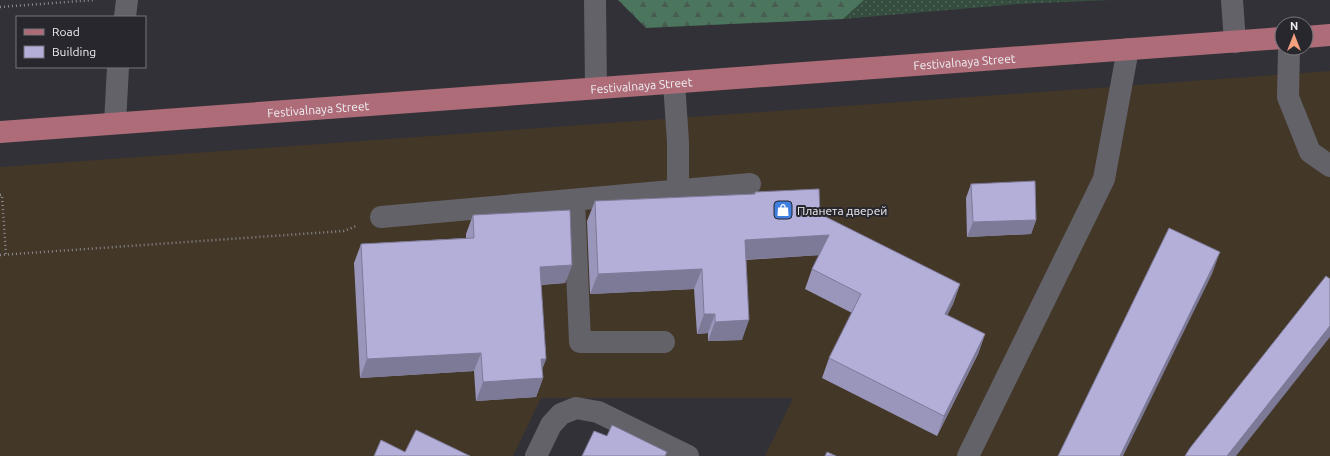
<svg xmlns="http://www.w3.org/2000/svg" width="1330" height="456" viewBox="0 0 1330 456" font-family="Ubuntu,sans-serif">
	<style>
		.industrial { fill: #433728 }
		.grass { fill: url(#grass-dots) }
		.forest { fill: url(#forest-firs) }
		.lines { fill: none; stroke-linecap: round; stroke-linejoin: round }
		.path { stroke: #8b8b90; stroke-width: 2.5; stroke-dasharray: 1 3; stroke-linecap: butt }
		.minor { stroke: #636269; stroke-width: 22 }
		.major { stroke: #ad6c77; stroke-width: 22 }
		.wall { fill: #9a96bb }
		.shaded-wall { fill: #7d7a98 }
		.building { fill: #b3afd9; stroke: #7d7a98 }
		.labels { text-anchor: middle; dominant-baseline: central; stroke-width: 4; stroke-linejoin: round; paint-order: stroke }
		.street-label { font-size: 12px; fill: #efeff3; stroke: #27272d }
		.poi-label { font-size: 12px; fill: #efeff3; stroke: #27272d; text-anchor: start }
	</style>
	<defs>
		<pattern id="grass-dots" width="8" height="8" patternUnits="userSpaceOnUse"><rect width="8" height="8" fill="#354d3f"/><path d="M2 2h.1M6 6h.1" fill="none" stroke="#53675b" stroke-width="1.8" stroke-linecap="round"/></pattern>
		<pattern id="forest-firs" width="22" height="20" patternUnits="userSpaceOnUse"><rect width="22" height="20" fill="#4b755d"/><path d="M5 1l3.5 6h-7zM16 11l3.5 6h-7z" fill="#495c52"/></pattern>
	</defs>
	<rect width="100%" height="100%" fill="#313137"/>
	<!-- industrial -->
	<path class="industrial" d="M1330,71v385h-565l28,-58h-252l-28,58h-513v-289z"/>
	<!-- grass -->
	<path class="grass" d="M864,0h247l-93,4 -175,15z"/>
	<!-- forest -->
	<path class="forest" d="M618,0h246l-21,19 -197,9z"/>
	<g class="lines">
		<!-- path -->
		<g class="path">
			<path d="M0,7l94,-7"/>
			<path d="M0,195h2l4,60"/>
			<path d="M0,255l344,-24 12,-5"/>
		</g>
		<!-- minor -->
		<g class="minor">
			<path d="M595,0l1,88"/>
			<path d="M1232,0l3,42"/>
			<path d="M125,17l2,-17"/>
			<path d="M1289,48l-1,49 22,55 20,14"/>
			<path d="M674,83l4,59v48"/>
			<path d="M115,123l3,-56"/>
			<path d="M574,200l6,142h84"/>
			<path d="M381,217l369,-33"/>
			<path d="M536,456l15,-31 10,-11 15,-6 22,4 90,44"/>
			<path d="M968,456l136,-277 24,-130"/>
		</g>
		<!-- major -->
		<g class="major">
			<path d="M1306,37l24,-2"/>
			<path id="s1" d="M0,132l1282,-94"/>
		</g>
	</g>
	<!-- wall -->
	<g class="wall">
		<path d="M971,184l65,36 -5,14 -64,3 -1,-39z"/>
		<path d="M755,192l65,22 140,70 -7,20 -6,11 38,19 -7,20 -41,82 -115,-58 7,-20 23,-45 -47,-24 7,-20 7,-14 -73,5 -4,80 -34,1v-8l-11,1 -3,-45 -104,5 -3,-73 8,-20 159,-7z"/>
		<path d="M473,215l99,50 -7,18 -24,2 5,74 -4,10 1,9 -7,19 -60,4 -2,-30 -114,7 -6,-115 7,-19 105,-6v-4z"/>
	</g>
	<!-- shaded-wall -->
	<g class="shaded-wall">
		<path d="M1036,220l-5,14 -64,3 6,-15z"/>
		<path d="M829,235l-7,20 -84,5 7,-20z"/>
		<path d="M1220,252l-8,22 -89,182h-3z"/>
		<path d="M572,265l-7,18 -32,2 7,-18z"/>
		<path d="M702,269l-8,20 -104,5 8,-20z"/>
		<path d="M960,284l-7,20 -15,30 7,-20z"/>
		<path d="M704,314h11l-7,19 -11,1z"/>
		<path d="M749,320l-7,20 -34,1 7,-19z"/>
		<path d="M1330,326v11l-94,119h-9z"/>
		<path d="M985,334l-7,20 -41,82 7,-20z"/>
		<path d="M481,353l-7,18 -114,7 7,-19z"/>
		<path d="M541,359h5l-7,19z"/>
		<path d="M543,378l-7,19 -60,4 7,-19z"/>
	</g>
	<!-- building -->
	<g class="building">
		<path d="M1035,181l1,39 -63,2 -2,-38z"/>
		<path d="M819,189l1,25 140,70 -15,30 40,20 -41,82 -115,-58 32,-64 -49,-25 17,-34 -84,5 4,80 -34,2v-8h-11l-2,-45 -104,5 -3,-73 160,-7v-2z"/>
		<path d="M570,210l2,55 -32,2 6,92h-5l2,19 -60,4 -2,-29 -114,6 -6,-115 113,-6 -1,-23z"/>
		<path d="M1169,228l51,24 -100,204h-62z"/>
		<path d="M1326,276l4,3v47l-103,130h-42l5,-8z"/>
		<path d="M612,425l55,27 -2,4h-83l12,-25 13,5z"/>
		<path d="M416,430l54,26h-96l7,-16 24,12z"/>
		<path d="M827,452l9,4h-11z"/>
	</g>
	<!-- icons -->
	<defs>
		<symbol id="shop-square" viewBox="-11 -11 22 22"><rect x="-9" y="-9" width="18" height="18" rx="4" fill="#3f7fe0" stroke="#27272d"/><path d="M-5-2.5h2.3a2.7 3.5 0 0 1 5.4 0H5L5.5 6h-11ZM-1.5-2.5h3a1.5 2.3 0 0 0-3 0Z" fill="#fff"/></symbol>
	</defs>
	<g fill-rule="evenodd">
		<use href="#shop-square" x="772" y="199" width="22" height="22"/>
	</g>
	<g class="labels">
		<!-- street labels -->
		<g class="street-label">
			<text stroke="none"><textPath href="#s1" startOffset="967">Festivalnaya Street</textPath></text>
			<text stroke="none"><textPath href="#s1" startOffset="643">Festivalnaya Street</textPath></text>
			<text stroke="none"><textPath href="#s1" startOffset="319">Festivalnaya Street</textPath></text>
		</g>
		<!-- poi labels -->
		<g class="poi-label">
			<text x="797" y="210">Планета дверей</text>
		</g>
	</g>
	<!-- legend -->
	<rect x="16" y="16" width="130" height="52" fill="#27272d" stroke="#77777c"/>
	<rect x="24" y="29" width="20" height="6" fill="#ad6c77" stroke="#77777c"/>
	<text x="52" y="36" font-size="12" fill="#efeff3">Road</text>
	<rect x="24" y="46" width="20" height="12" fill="#b3afd9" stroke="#77777c"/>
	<text x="52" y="56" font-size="12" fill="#efeff3">Building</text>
	<!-- north arrow -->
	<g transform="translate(1294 36)"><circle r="19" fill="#27272d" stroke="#77777c"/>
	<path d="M0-3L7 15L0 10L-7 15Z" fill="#f2a07e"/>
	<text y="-6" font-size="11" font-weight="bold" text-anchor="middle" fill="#efeff3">N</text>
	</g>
</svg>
